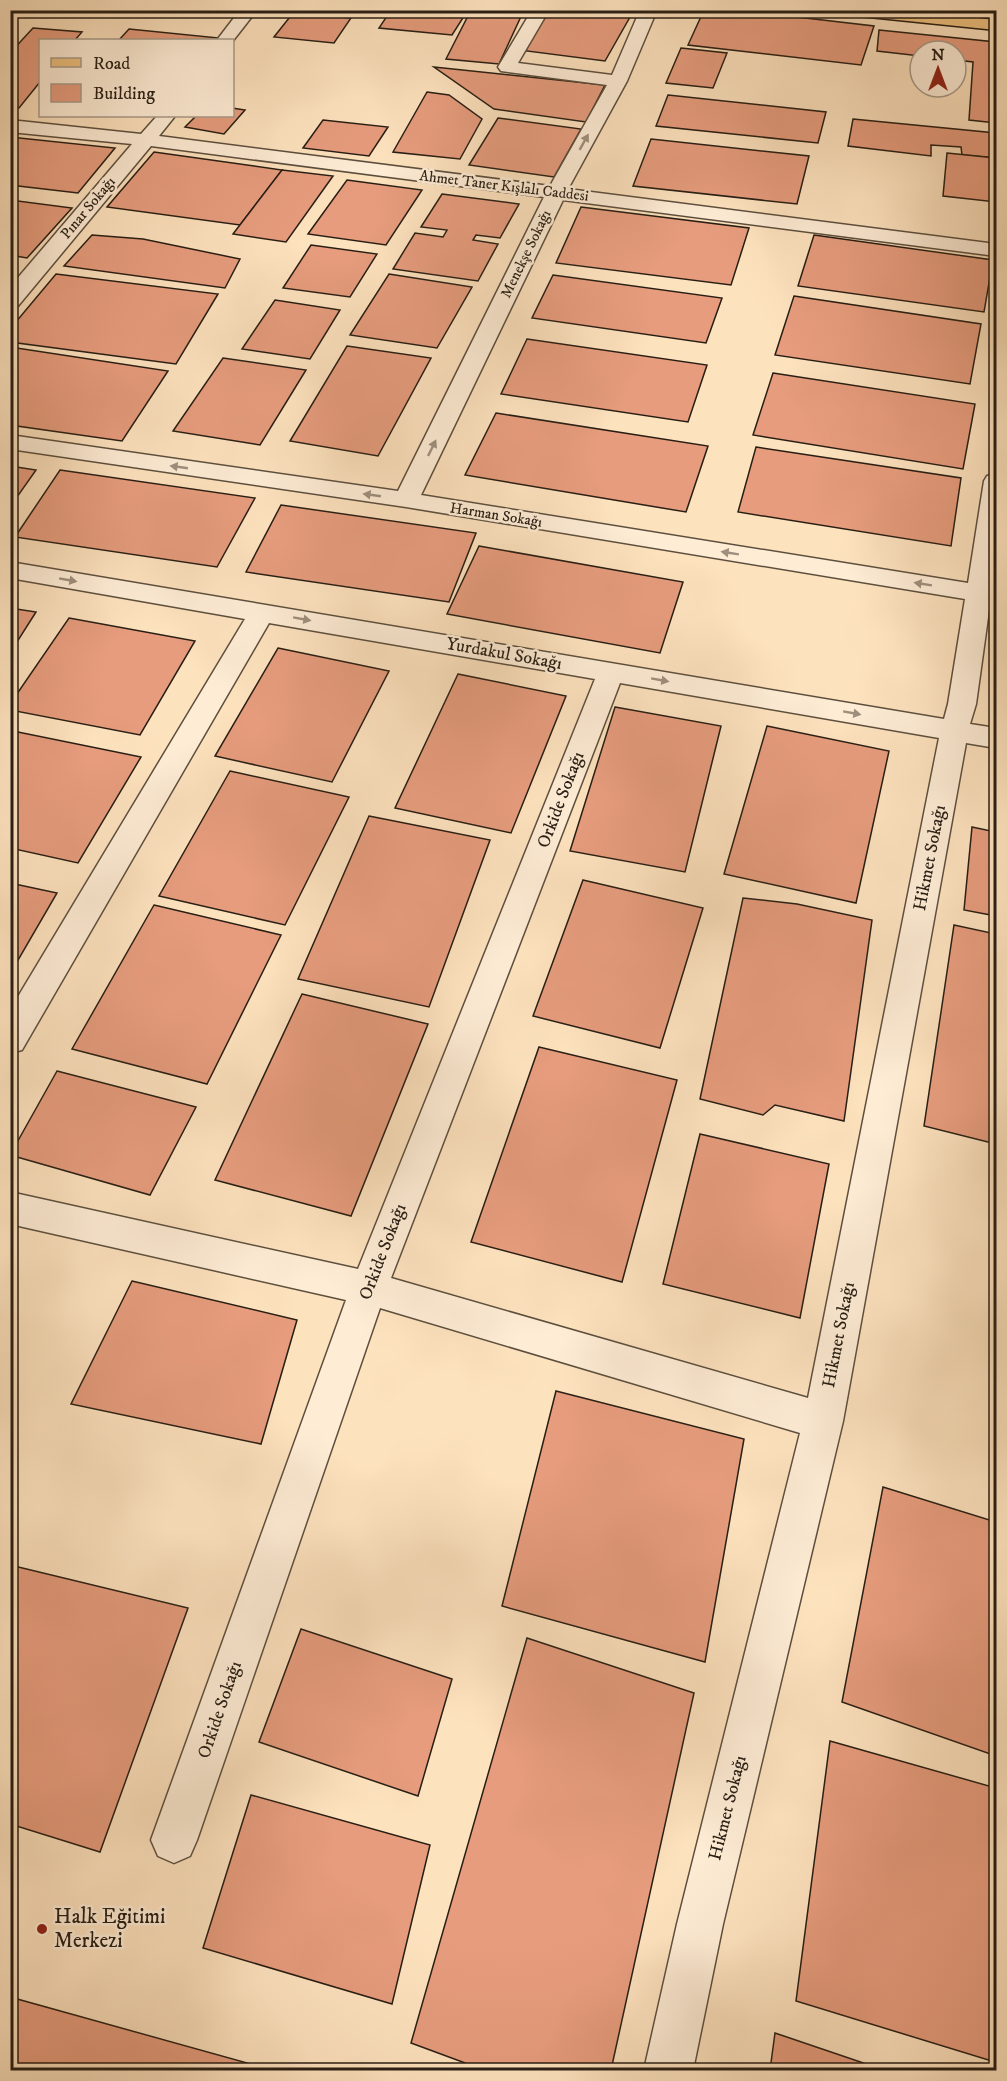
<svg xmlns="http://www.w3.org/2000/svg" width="1007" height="2081" viewBox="0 0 1007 2081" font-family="'IM FELL DW Pica',serif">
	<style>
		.building { fill: #e69c7d; stroke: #281e14; stroke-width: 1.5 }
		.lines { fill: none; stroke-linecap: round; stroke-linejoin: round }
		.minor-casing { stroke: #5d4f3e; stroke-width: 3 }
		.major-casing { stroke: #281e14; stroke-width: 3 }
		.minor { fill: #feecd5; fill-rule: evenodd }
		.major { fill: #eec17f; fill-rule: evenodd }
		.oneway { fill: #9e8f7e }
		.poi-dot { fill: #8f2418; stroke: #feecd5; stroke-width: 2 }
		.labels { text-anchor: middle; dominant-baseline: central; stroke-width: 5; stroke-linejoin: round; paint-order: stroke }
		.far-street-label { font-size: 15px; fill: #281e14; stroke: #feecd5 }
		.street-label { font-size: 18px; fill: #281e14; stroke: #feecd5 }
		.near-poi-label { font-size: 21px; fill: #281e14; stroke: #feecd5; text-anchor: start }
	</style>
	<rect width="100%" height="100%" fill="#fde2be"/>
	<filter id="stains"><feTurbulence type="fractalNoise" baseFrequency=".00333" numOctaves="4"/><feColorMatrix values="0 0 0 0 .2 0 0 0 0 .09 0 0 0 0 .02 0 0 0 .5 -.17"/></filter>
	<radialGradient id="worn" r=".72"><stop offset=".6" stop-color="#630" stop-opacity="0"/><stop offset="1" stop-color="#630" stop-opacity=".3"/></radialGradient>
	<!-- building -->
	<g class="building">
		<path d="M391,10h77l-16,25 -73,-7z"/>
		<path d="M471,10h53l-25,54 -53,-5z"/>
		<path d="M545,10h89l-29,51 -86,-11z"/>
		<path d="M704,10h33l137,16 -13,39 -173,-20z"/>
		<path d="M293,13l58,5 -17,25 -60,-6z"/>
		<path d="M33,28l49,4 -7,8h-35v42l-21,26 -9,-1v-54z"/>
		<path d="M129,29l90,9 -2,2h-98z"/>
		<path d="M879,30l117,12v81l-27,-3 4,-58 -17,-2v-9h-36v5l-43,-5z"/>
		<path d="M681,48l46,5 -14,35 -47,-5z"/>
		<path d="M434,67l171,18 -19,37 -92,-13z"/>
		<path d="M427,92l22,3 33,24 -22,40 -67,-7z"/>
		<path d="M668,95l158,17 -8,31 -162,-17z"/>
		<path d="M232,108l13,2 -21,24 -39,-7 11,-11h36z"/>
		<path d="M498,118l83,11 -27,48 -85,-12z"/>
		<path d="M853,119l143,14v25l-34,-3 -1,-8 -30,-2v11l-83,-10z"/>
		<path d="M323,120l65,7 -19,29 -66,-8z"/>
		<path d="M10,137l105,11 -37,45 -68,-8z"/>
		<path d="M651,139l158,17 -12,48 -164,-18z"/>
		<path d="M154,152l128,18 -42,55 -133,-18z"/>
		<path d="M947,153l49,5v44l-53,-6z"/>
		<path d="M282,170l51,6 -47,66 -53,-8z"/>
		<path d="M347,180l75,10 -36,55 -78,-11z"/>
		<path d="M442,194l77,10 -19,34 -24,-3 -3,5 25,4 -20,37 -85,-12 22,-36 28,4 4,-7 -26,-3z"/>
		<path d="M10,200l62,8 -45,50 -17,-3z"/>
		<path d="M581,207l168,21 -18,57 -175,-22z"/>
		<path d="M92,235l51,4 97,20 -15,29 -161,-22z"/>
		<path d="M814,235l179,25 -9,52 -186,-26z"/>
		<path d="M311,245l66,9 -27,43 -67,-9z"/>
		<path d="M56,274l162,20 -42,70 -166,-22v-13z"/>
		<path d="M389,274l83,13 -35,61 -87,-13z"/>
		<path d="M553,275l169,23 -16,45 -174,-25z"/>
		<path d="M794,296l187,28 -11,60 -195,-29z"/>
		<path d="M275,300l65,10 -30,49 -68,-10z"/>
		<path d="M527,339l180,26 -19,57 -187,-28z"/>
		<path d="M347,346l84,12 -53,98 -88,-15z"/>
		<path d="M10,347l158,24 -46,70 -112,-16z"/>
		<path d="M223,358l83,12 -46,75 -87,-14z"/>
		<path d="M773,373l202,31 -12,65 -210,-34z"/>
		<path d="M496,413l212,33 -22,66 -221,-37z"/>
		<path d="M756,447l205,31 -10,68 -213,-34z"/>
		<path d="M10,466l26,4 -26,37z"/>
		<path d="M60,470l195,28 -38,69 -202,-30z"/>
		<path d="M281,505l195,28 -27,69 -203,-30z"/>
		<path d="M479,546l204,36 -23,71 -213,-39z"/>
		<path d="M10,608l26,4 -26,41z"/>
		<path d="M69,618l126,23 -55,94 -130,-25v-6z"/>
		<path d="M278,648l111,23 -57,111 -117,-26z"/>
		<path d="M458,674l108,22 -55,137 -116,-25z"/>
		<path d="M615,707l106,19 -36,146 -115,-21z"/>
		<path d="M767,726l122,25 -33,152 -132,-29z"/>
		<path d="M13,731l128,26 -63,106 -68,-15v-114z"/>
		<path d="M230,771l119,26 -64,128 -126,-29z"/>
		<path d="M369,816l121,24 -61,167 -131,-28z"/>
		<path d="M972,827l24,5v84l-32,-6z"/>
		<path d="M583,880l120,28 -43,140 -127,-32z"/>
		<path d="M10,883l47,10 -47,81z"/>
		<path d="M743,898l54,6 75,16 -28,201 -69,-16 -12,10 -63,-16z"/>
		<path d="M154,905l127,30 -74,149 -135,-35z"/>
		<path d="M954,925l42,9v210l-72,-18z"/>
		<path d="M302,994l126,30 -77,192 -136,-36z"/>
		<path d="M539,1047l138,33 -55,202 -151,-40z"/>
		<path d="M57,1071l139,36 -46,88 -140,-40z"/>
		<path d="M700,1134l129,30 -29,154 -137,-34z"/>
		<path d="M132,1281l165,39 -36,124 -190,-40z"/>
		<path d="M556,1391l188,48 -39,223 -203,-56z"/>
		<path d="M883,1487l113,35v234l-154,-54z"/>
		<path d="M10,1565l178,43 -88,244 -90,-28z"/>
		<path d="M301,1629l151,50 -34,117 -159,-54z"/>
		<path d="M527,1638l167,55 -83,377h-127l-73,-27z"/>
		<path d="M830,1741l166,47 -1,274 -199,-61z"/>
		<path d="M251,1795l179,50 -38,159 -189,-56z"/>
		<path d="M10,1997l36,10 226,63h-262z"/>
		<path d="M775,2033l109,37h-114z"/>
	</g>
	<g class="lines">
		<defs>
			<g id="minor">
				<path d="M240,10h17l-25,32 -15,-2z"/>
				<path d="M532,10h17l-31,53 94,12 28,-65h17l-30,71 -59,108 428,55v12l-433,-56 -142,295 547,88 16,-102 3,-5 9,-2v87l-3,26 3,1v16l-6,-1 -14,101 -6,20 26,4v20l-30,-5 -123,678 -120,503 -30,146h-49l33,-146 123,-491 -420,-125 -183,532 -7,16 -16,7 -16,-7 -7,-16 195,-540 -336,-76v-32l348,77 237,-590 -326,-56 -247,427 -12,3v-43l235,-391 -235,-41v-16l934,157 4,-15 17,-105 -559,-92 -396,-58v-14l388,56 146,-294 -393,-51 -133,160 -8,1v-20l122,-143 -122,-12v-12l131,14 16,-18h18l-16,20 391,50 57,-101 -106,-14 -3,-4zM620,683l319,55 -131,660 -417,-120z"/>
			</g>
			<path id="major" d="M841,10h62l93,10v10l-147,-15z"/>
		</defs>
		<!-- minor casing -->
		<use href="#minor" class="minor-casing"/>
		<!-- major casing -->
		<use href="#major" class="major-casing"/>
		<!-- minor -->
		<use href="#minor" class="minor"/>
		<!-- major -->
		<use href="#major" class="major"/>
	</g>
	<!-- one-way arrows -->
	<defs><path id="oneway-solid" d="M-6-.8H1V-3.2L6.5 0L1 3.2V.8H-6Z" transform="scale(1.5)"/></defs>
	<g class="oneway">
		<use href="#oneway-solid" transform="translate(584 142) rotate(-61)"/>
		<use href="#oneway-solid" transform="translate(432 448) rotate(-64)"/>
		<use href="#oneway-solid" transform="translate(179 467) rotate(-172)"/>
		<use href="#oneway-solid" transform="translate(372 495) rotate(-172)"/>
		<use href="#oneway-solid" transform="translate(730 553) rotate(-171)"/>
		<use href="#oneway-solid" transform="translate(68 580) rotate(10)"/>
		<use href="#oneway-solid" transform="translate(923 584) rotate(-171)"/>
		<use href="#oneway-solid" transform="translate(302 619) rotate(10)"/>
		<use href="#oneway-solid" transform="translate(660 680) rotate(10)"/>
		<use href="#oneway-solid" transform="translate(852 713) rotate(10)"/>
	</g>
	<!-- markers -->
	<circle class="poi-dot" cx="42" cy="1929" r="6"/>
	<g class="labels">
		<!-- far-street labels -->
		<g class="far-street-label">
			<text transform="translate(504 186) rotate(7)">Ahmet Taner Kışlalı Caddesi</text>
			<text transform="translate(88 208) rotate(-50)">Pınar Sokağı</text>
			<text transform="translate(526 254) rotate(-64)">Menekşe Sokağı</text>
			<text transform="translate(496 515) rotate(9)">Harman Sokağı</text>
		</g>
		<!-- street labels -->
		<g class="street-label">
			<text transform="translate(504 654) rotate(10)">Yurdakul Sokağı</text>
			<text transform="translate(561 800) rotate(-69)">Orkide Sokağı</text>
			<text transform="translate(930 858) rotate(-79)">Hikmet Sokağı</text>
			<text transform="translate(383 1252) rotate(-69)">Orkide Sokağı</text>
			<text transform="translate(839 1335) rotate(-79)">Hikmet Sokağı</text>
			<text transform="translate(220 1710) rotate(-71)">Orkide Sokağı</text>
			<text transform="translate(728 1808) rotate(-76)">Hikmet Sokağı</text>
		</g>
		<!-- near-poi labels -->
		<g class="near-poi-label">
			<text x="54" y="1917">Halk Eğitimi<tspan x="54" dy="24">Merkezi</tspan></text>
		</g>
	</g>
	<!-- margin -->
	<rect width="1007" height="2081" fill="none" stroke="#fde2be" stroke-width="36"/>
	<rect x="12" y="12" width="983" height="2057" fill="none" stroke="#281e14" stroke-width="3"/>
	<rect x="18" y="18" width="971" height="2045" fill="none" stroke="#281e14" stroke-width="1.5"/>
	<!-- legend -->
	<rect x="39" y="39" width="195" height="78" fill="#feecd5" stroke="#a89a88" stroke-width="1.5"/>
	<rect x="51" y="58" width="30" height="9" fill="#eec17f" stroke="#a89a88" stroke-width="1.5"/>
	<text x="93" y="69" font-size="18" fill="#281e14">Road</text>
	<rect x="51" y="84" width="30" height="18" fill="#e69c7d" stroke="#a89a88" stroke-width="1.5"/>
	<text x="93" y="99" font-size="18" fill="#281e14">Building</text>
	<!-- north arrow -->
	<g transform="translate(938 69)"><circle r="28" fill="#feecd5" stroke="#a89a88" stroke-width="1.5"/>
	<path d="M0-4.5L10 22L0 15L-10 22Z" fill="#8f2418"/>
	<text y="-9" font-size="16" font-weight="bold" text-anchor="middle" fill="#281e14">N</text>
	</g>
	<rect width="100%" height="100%" filter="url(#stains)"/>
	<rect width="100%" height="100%" fill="url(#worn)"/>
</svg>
